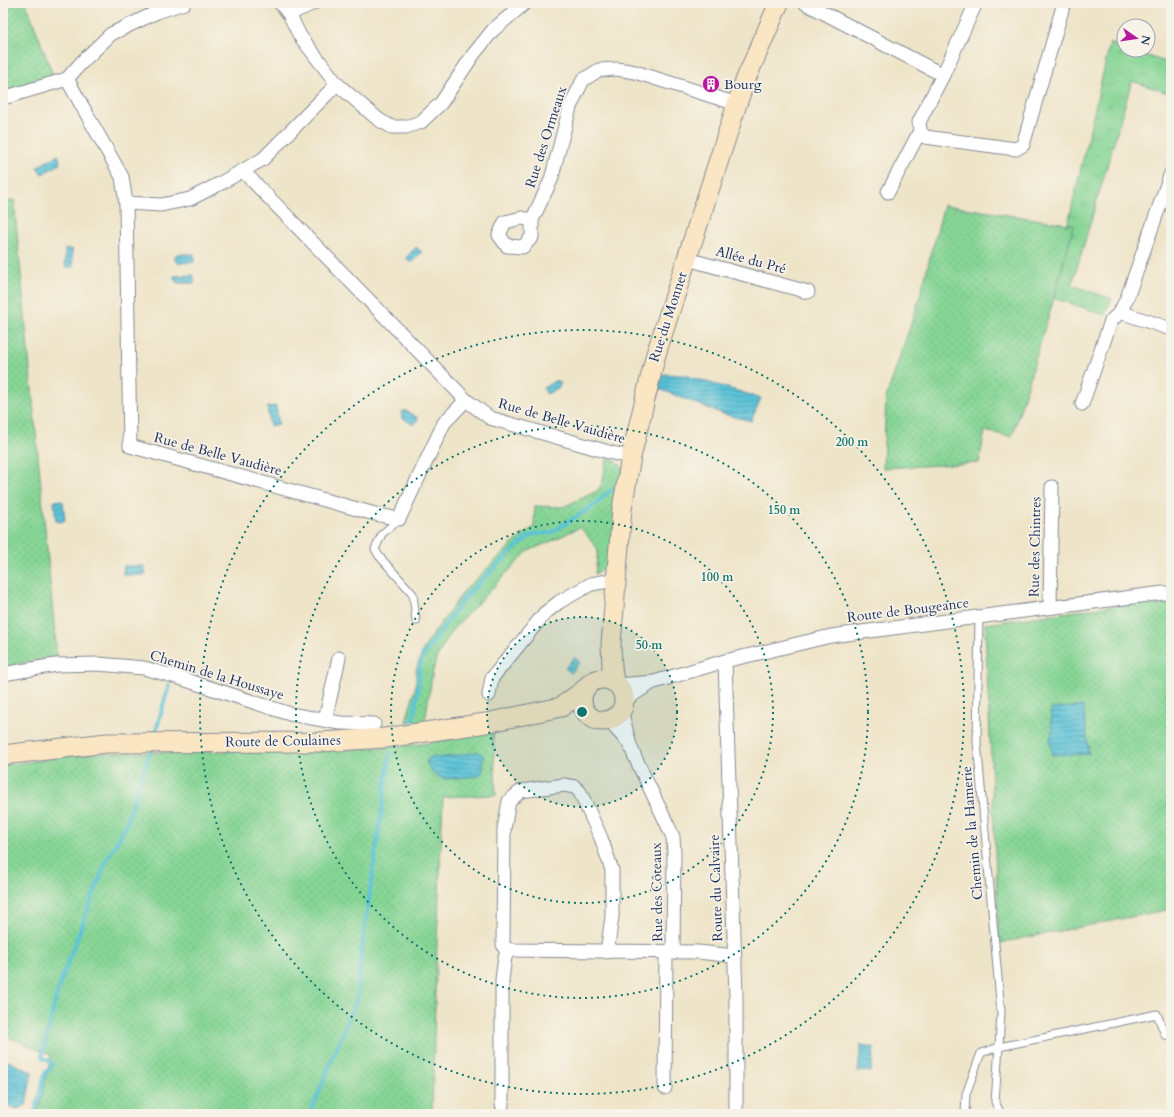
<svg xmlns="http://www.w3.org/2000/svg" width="1174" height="1117" viewBox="0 0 1174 1117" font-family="Cardo,serif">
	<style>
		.grass { fill: url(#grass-dots); stroke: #50827a }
		.park { fill: url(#park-tufts); stroke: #50827a }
		.water { fill: url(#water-rules); stroke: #3b799a }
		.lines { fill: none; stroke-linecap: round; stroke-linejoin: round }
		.stream { stroke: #5bc3d7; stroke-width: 4 }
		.lane-casing { stroke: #848a93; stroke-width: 9 }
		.street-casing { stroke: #848a93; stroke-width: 15 }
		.secondary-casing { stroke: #848a93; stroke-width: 21 }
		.lane { stroke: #fff; stroke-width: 7 }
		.street { stroke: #fff; stroke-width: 13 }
		.secondary { stroke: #fbe6c4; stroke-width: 19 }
		.ring { fill: none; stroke: #0f766e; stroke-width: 2; stroke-dasharray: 2 4 }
		.labels { text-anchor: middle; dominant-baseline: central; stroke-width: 3.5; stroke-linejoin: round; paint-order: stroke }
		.poi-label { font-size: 14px; fill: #1b2f5e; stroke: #f7f3e8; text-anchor: start }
		.street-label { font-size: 14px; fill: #1b2f5e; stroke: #f7f3e8 }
		.centre { fill: #0f766e; stroke: #f7f3e8; stroke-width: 2 }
		.ring-label { font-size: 12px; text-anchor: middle; font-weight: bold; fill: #0f766e; stroke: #f7f3e8; stroke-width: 3.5; stroke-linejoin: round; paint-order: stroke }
	</style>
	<defs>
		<pattern id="grass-dots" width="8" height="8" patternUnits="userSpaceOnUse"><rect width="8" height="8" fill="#86d595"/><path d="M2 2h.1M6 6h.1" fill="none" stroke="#73b783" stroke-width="1.8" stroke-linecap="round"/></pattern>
		<pattern id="park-tufts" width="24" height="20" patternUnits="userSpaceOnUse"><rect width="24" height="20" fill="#86d595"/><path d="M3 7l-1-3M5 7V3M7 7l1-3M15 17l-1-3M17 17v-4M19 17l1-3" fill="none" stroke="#73b783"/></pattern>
		<pattern id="water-rules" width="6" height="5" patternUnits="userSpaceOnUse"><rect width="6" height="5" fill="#5bc3d7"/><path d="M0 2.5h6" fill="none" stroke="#4a9fb2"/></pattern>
	</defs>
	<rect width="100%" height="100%" fill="#f7f3e8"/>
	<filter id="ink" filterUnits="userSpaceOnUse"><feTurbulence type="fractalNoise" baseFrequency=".025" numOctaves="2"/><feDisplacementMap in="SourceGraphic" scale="8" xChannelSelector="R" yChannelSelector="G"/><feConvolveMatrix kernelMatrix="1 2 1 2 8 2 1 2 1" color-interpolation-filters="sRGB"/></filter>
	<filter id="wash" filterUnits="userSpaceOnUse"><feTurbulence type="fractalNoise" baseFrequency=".012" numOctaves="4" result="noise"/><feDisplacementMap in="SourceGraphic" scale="16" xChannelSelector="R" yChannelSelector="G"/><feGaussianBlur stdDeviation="0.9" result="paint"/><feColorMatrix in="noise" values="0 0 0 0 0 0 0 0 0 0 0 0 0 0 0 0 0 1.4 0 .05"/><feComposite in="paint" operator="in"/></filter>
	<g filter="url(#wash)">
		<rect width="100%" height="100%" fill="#eee4c8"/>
		<!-- grass -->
		<g class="grass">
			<path d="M3,3h23l28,75 -51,15z"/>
			<path d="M3,200l1,2 10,-2 43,456 -54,11z"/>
			<path d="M944,205l130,20 -20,73 -42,139 -27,-6 -6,32 -96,5 3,-70 32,-95z"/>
			<path d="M607,458l10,4 7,7 -16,97 -13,8 3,-25 -18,-22 -28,14 -24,10 -76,79 -15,27 -4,13 -8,51 -19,1 10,-37v-15l7,-20 8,-13 33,-46 57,-55 13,-9 1,-21 28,1 34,-16 5,-7z"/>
			<path d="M1161,599l10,1v309l-172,34 -14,-319z"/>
			<path d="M493,730l3,65 -53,2 -7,171 -4,146h-394l13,-59 -48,-20v-270l91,-12 250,-3 78,-6z"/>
		</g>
		<!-- park -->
		<path class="park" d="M1110,43l14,5v2h6l41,14v30l-39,-13 -60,204 40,14 -7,16 -51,-17 20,-73 -6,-1z"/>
		<!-- water -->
		<g class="water">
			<path d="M58,155l2,5 -1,1 1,3 -18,10 -5,-7z"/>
			<path d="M416,247l6,5 -11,11 -5,-5z"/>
			<path d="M65,249h7l1,18h-8z"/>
			<path d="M177,254h17v8l-17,1 -3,-5z"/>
			<path d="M194,275v8h-17v-2l-3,-1v-4z"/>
			<path d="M663,374l20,1 78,23 -10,23 -28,-7 -66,-26z"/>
			<path d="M556,380l1,2 2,-1 2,3 -2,1 1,2 -13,7 -4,-6z"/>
			<path d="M276,406l3,18 -9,2 -3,-19z"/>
			<path d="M403,411h3l12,7 -4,7 -13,-8 1,-2 -1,-1z"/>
			<path d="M60,500l3,2 2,18 -4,2 -5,-1 -2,-18 1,-2z"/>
			<path d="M124,566h20l2,9h-23z"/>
			<path d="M575,657l5,5 -9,11 -6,-5z"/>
			<path d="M1083,706l6,48 -37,1 -2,-15 3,-13 -2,-1v-17z"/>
			<path d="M478,752l5,3v16l-4,5 -35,3 -10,-5 -7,-10v-4l4,-3 9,1z"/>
			<path d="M861,1045l13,2 -3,25 -13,-1z"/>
			<path d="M3,1059l29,13 -6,33 -9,4 -14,-6z"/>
		</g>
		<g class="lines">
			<!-- stream -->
			<g class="stream">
				<path d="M413,720l5,-30 1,-22 4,-12 41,-58 33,-33 30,-27 8,-4 16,-1 46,-30 15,-14"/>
				<path d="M154,738l15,-53"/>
				<path d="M35,1114l10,-41 6,-5 1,-3 -3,-4 -5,-2 -2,-4 17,-69 48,-127 18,-31 26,-79"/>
				<path d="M310,1114l48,-119 2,-35 30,-206"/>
			</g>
		</g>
	</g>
	<g filter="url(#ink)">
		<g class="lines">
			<defs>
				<g id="lane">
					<path d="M399,519l-17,15 -7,15 4,7 34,38 3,27"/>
					<path d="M979,616l-2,126 24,270 -2,35 158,-33 8,21 6,1"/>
					<path d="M965,1114l1,-20 15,-41 18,-6 -4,55 6,12"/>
				</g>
				<g id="street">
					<path d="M280,3l9,11 11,22 37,48 42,36 13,7h14l15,-5 20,-19 32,-48 20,-25 32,-27"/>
					<path d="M805,3l138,72"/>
					<path d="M289,14l25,-11"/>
					<path d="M67,79l55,98 4,26 4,243 245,68 24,5 45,-96 22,-23"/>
					<path d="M3,98l64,-19 14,-16 30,-29 46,-22 27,-9"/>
					<path d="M920,131l5,6 91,12 7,-4 41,-142"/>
					<path d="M243,171l223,229 24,18 122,35 19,4"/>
					<path d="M888,192l32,-61 -1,-9 24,-47 33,-72"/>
					<path d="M126,203l35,2 29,-6 31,-16 42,-24 74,-75"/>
					<path d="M532,220l-10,-2 -17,4 -6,13 8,11 16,1 9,-10v-17l19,-40 19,-73 13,-27 16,-10 18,-1 18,3 102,32"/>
					<path d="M687,259l121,33"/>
					<path d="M1120,312l51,17"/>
					<path d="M1082,404l29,-83 9,-9 7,-14 44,-125"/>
					<path d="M1050,607l2,-120"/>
					<path d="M725,661l11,335v118"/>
					<path d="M3,674l53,-9 42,-1 46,4 36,10 110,36 50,9 34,1"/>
					<path d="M617,685l37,-3 71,-21 106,-25 332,-43h8"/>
					<path d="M489,695l3,-17 53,-65 14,-11 32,-18 17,-3 8,2"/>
					<path d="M624,703l7,-7 19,-12"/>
					<path d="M621,710l9,35 4,10 35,73 4,9 1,15 -1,101"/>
					<path d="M325,720l14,-62"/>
					<path d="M609,721l19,21"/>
					<path d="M607,952l5,-35v-47l-11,-32 -21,-46 -5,-5 -11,-2 -43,6 -12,10 -5,28 -1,115 2,5 5,1 188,2 36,4"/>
					<path d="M665,1088l1,-135"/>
					<path d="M502,1105v-125l3,-23 5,-7"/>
				</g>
				<g id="secondary">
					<circle cx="603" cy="700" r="21"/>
					<path d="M614,682l-2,-15 -1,-23 11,-135 9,-52 25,-103 81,-250 8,-23 34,-78"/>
					<path d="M3,755l104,-12 213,-1 65,-4 101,-15 75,-16 23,-17"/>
				</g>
			</defs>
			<!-- lane casing -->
			<use href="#lane" class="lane-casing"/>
			<!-- street casing -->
			<use href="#street" class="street-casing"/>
			<!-- secondary casing -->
			<use href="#secondary" class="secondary-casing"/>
			<!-- lane -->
			<use href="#lane" class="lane"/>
			<!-- street -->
			<use href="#street" class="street"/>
			<!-- secondary -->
			<use href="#secondary" class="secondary"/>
		</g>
	</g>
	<!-- distance rings -->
	<circle cx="582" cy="712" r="95" fill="#0f766e" fill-opacity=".12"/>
	<g class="ring">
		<circle cx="582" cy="712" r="95"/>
		<circle cx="582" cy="712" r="191"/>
		<circle cx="582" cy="712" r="286"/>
		<circle cx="582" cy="712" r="382"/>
	</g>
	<!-- icons -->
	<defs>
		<symbol id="building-disc" viewBox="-11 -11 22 22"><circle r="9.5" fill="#b5179e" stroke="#f7f3e8"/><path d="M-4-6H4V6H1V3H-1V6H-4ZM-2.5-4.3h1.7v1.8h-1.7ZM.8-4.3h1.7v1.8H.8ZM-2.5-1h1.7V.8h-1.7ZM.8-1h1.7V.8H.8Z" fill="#fff"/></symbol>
	</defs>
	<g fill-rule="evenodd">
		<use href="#building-disc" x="701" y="74" width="20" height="20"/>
	</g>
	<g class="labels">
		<!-- poi labels -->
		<g class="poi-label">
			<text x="724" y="84">Bourg</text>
		</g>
		<!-- street labels -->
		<g class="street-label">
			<text transform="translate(546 137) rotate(-72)">Rue des Ormeaux</text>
			<text transform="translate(751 260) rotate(15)">Allée du Pré</text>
			<text transform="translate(668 317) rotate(-72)">Rue du Monnet</text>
			<text transform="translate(562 421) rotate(16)">Rue de Belle Vaudière</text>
			<text transform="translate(218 454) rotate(15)">Rue de Belle Vaudière</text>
			<text transform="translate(1035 547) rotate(-89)">Rue des Chintres</text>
			<text transform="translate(908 610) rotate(-7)">Route de Bougeance</text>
			<text transform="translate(217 675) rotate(17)">Chemin de la Houssaye</text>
			<text transform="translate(283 741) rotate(-1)">Route de Coulaines</text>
			<text transform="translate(972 833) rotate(-95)">Chemin de la Hamerie</text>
			<text transform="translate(716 888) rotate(-92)">Route du Calvaire</text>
			<text transform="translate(657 892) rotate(-91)">Rue des Côteaux</text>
		</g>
	</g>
	<circle cx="582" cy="712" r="6" class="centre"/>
	<g class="ring-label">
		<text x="852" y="446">200 m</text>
		<text x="784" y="514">150 m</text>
		<text x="717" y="581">100 m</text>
		<text x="649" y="649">50 m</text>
	</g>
	<!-- margin -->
	<rect width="1174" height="1117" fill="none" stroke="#f7f3e8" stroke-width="16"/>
	<!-- north arrow -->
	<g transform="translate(1136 38) rotate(103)"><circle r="19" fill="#f7f3e8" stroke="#9fa5b1"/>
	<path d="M0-3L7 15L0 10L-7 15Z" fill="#b5179e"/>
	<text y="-6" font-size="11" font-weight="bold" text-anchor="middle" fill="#1b2f5e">N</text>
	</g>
</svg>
